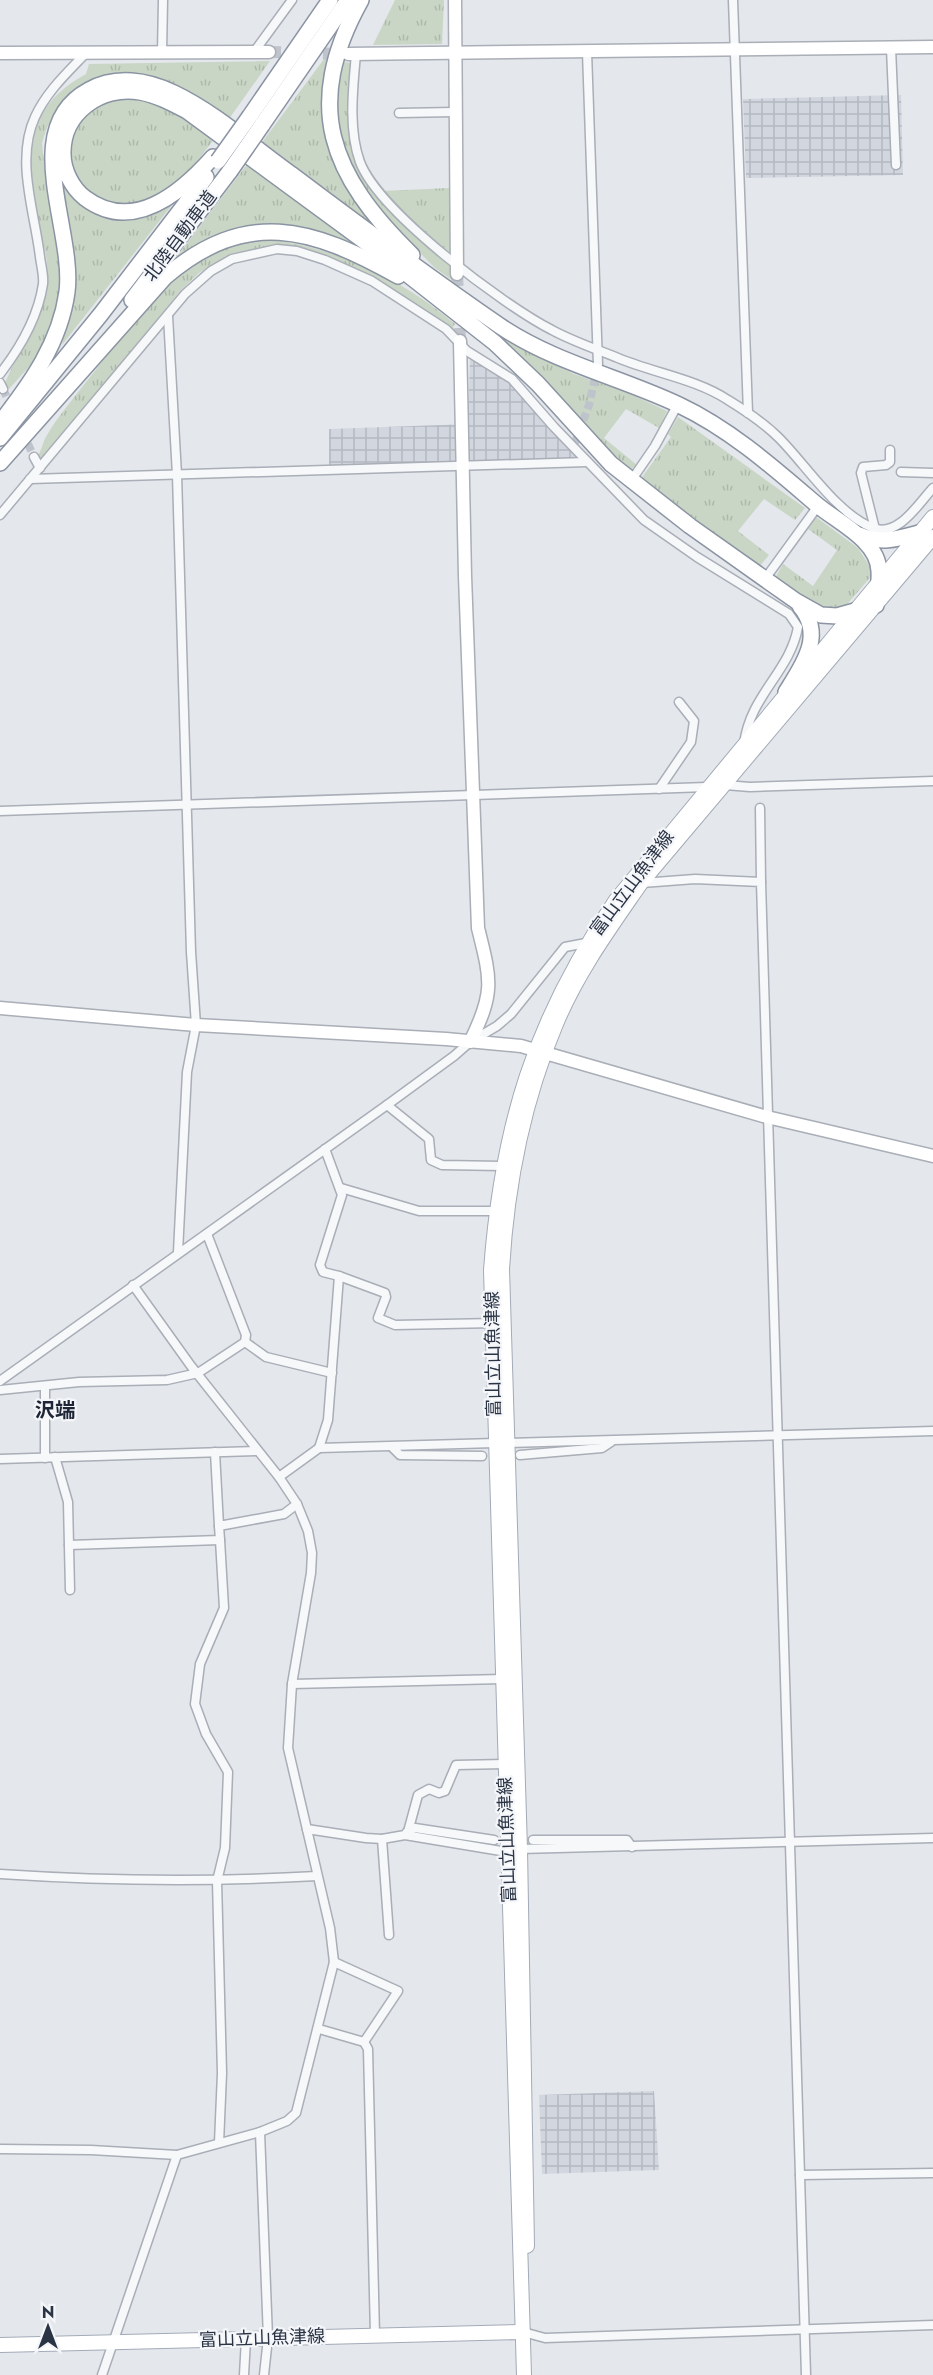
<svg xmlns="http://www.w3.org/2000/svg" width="933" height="2375" viewBox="0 0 933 2375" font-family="Jost,'Noto Sans JP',sans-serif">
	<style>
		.industrial { fill: url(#industrial-grid) }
		.grass { fill: url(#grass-tufts) }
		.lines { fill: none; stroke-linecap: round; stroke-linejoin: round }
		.street-tunnel { stroke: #bfc3cb; stroke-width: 8; stroke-dasharray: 8 4; stroke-linecap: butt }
		.secondary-tunnel { stroke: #bfc3cb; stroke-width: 12; stroke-dasharray: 12 6; stroke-linecap: butt }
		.street-casing { stroke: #a9aeb7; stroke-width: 11 }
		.secondary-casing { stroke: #a9aeb7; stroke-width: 15 }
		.primary-casing { stroke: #a3abb8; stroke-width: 16 }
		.highway-casing { stroke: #8b94a3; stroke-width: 18 }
		.street { stroke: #f7f8fa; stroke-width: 8 }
		.secondary { stroke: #fff; stroke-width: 12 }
		.primary { stroke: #fff; stroke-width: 14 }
		.highway { stroke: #fff; stroke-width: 15 }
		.highway-bridge-casing { stroke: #8b94a3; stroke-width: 18; stroke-linecap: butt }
		.highway-bridge { stroke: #fff; stroke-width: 15 }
		.labels { text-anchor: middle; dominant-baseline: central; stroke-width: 4.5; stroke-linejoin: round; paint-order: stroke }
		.street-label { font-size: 18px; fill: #2b3445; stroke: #f4f6f9 }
		.neighbourhood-label { font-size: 20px; font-weight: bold; fill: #1d2536; stroke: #f4f6f9 }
	</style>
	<defs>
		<pattern id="industrial-grid" width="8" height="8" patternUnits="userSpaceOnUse" patternTransform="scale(1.5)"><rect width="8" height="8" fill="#d2d6de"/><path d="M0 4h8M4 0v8" fill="none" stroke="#b4b8c0"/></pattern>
		<pattern id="grass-tufts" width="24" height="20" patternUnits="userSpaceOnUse" patternTransform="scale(1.5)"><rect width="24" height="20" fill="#c9d6c5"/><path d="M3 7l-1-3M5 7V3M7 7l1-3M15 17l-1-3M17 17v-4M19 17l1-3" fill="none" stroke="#adb8ab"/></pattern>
	</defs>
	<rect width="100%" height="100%" fill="#e4e7ec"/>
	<!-- industrial -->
	<g class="industrial">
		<path d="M901,95l2,80 -157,3 -3,-79z"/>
		<path d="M470,356l38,24 70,79 -249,7v-37l139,-5z"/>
		<path d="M654,2091l5,79 -117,4 -3,-79z"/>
	</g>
	<!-- grass -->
	<g class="grass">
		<path d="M395,0h49l-2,44 -69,1z"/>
		<path d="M330,51l-3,17 -2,60 63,112 -128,-95z"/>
		<path d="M270,61l-41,58 -49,-31 -23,-7h-62l-19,9 -16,16 -13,21 -5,16 5,49 14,81 -1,19 -5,20 -19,47 -27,30 -4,-6c14,-32 34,-61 41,-97 4,-23 -2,-40 -8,-62 -16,-63 -15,-116 48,-150l3,-10z"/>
		<path d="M342,61l11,3c0,19 -6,63 -1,79 15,52 56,89 99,120l2,18 -18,-13 -65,-65 -30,-59 -4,-53z"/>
		<path d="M122,98c40,3 60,19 93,40l-33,43 -47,27 -40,-8 -24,-27 -3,-18 10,-34 11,-13z"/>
		<path d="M248,163l124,91c-83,-26 -118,-47 -197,5z"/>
		<path d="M57,169c14,35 50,60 89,48 9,-2 17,-8 26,-12l-110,140 8,-37z"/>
		<path d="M450,188l4,68 -52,-42 -20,-23z"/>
		<path d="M270,239c69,10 132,40 185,85l-3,5 -66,-44 -53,-26 -43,-8h-35l-31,7 -25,15 -19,18 -137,169 -5,-4c4,-7 5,-15 9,-21 13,-22 31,-42 47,-63 30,-38 61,-85 102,-112 22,-14 48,-19 74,-21z"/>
		<path d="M498,337l76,37 54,19 39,18 -8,17 -33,-19 -22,29 33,27 -7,5 -25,-21z"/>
		<path d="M678,417l127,91 -10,12 -31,-21 -26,32 31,24 -9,11 -120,-86 31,-43 -3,-3z"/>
		<path d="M816,517l42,31 16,25 -31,36 -16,4 -52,-35 8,-14 30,22 24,-36 -29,-21z"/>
	</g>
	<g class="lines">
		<!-- street-tunnel -->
		<g class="street-tunnel">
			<path d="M3,389l31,68"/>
			<path d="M575,443l14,-38 8,-36"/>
		</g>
		<!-- secondary-tunnel -->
		<g class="secondary-tunnel">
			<path d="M269,52l76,2"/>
			<path d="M457,274l3,67"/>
		</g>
		<defs>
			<g id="street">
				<path d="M733,0l15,413"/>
				<path d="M891,48l5,117"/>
				<path d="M254,52l38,-52"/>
				<path d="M587,52l11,313"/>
				<path d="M162,53l1,-53"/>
				<path d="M356,54c-3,34 -8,75 4,108 19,50 143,143 192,168 20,11 44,19 66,28 36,15 78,21 110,42 18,11 36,23 51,38 27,27 58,76 94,90 25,10 46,-25 60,-40"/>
				<path d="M399,113l56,-1"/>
				<path d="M168,316l9,159 14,477 5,73 -9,47 -9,180"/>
				<path d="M0,374c20,-26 38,-56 43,-90 1,-8 -2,-19 -3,-27 -5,-44 -25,-97 -5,-140 12,-26 32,-44 51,-64"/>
				<path d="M0,383l3,6"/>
				<path d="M34,457l6,11"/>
				<path d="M901,472l32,1"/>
				<path d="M30,479l557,-17"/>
				<path d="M631,481l24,-35 23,-42"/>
				<path d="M0,515l185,-221 26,-23 21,-12 45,-10 20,2 28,9 47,21 74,48 21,22 45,28 42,48 90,93 53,37 92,57 9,13c-8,45 -48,68 -54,117"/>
				<path d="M875,529l-14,-56 2,-6 23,-2 4,-3v-12"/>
				<path d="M765,579l53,-73"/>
				<path d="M725,785l25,2 183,-6"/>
				<path d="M659,789l32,-47 3,-21 -15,-19"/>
				<path d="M760,808l1,74"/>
				<path d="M0,811l707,-24"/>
				<path d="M642,883l53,-4 66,3 45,1493"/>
				<path d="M387,1105l42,34 2,21 11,5 60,1"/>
				<path d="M341,1188l78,23h76"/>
				<path d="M207,1234l39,101 -1,7"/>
				<path d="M339,1276l46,17 1,4 -8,21 17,7 100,-2"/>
				<path d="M245,1342l21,15 66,16"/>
				<path d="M0,1381l387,-276 67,-49 16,-14 27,-16 14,-12 54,-67 21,-4"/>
				<path d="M0,1390l79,-8 88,-2 31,-7 47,-31"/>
				<path d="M507,1443l426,-12"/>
				<path d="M392,1447l8,8 82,1"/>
				<path d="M319,1448l9,-28 11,-144 -16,-4 -3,-7 22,-70 -17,-46"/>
				<path d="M215,1452l4,74 65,-12 13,-10"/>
				<path d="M520,1455l82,-7 9,-6"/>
				<path d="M55,1457l13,45 2,88"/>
				<path d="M45,1458v-72"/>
				<path d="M0,1459l257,-8"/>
				<path d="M279,1477l40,-29 176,-5"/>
				<path d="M69,1545l151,-5 -1,-14"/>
				<path d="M292,1684l210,-5"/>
				<path d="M409,1828l9,-33 11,-6 10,4 6,-2 11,-26 49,-1"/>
				<path d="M307,1829l59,9 16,1 23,-4 102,17"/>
				<path d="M407,1832l8,-4 79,12"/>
				<path d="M382,1839l7,96"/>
				<path d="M533,1840h94l5,7"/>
				<path d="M520,1849l413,-11"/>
				<path d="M0,1874c106,7 211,8 317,2"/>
				<path d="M334,1962l64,29 -34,51"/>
				<path d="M319,2029l45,13 4,7 7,286"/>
				<path d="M260,2132l8,206 -4,37"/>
				<path d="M219,2143l3,-70 -5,-192 8,-33 3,-76 -22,-38 -11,-30 5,-40 24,-56 -4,-68"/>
				<path d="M0,2149l91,1 86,5 83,-23 27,-11 9,-8 38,-151 -4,-34 -42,-180 4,-64 19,-111 1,-20 -4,-22 -11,-27 -18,-27 -88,-111 -58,-81"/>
				<path d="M800,2175l133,-2"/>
				<path d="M523,2332l22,6 388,-13"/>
				<path d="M102,2375l75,-220"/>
				<path d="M244,2375l2,-36"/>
			</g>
			<g id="secondary">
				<path d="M455,0l2,274"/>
				<path d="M0,53l269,-1"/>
				<path d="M348,54l585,-7"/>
				<path d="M460,341l5,235 13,352c13,52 17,64 -8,114"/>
				<path d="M0,1008l196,17 250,14 75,7 246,71 166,39"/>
			</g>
			<g id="primary">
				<path d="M527,2246l-7,-397 -18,-580c5,-85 21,-167 54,-245 21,-51 54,-96 85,-141l292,-346"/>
				<path d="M0,2345l523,-13"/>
				<path d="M524,2375l-33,-1105c11,-145 43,-249 125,-370l317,-383"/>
			</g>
			<g id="highway">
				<path d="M361,0c-59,106 -31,175 51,255"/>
				<path d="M250,116l80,-116"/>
				<path d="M262,125l86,-125"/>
				<path d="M132,300l98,-129"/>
				<path d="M0,423c31,-40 60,-80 67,-131 8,-62 -49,-164 22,-202 27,-15 58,-10 85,3 42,20 79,54 117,81 69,52 138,103 209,152 55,37 120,51 179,79 51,24 95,63 137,99 21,18 62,36 63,67 1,11 -2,23 -3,34l-39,11 -16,-1 -25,-14 -106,-75 -79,-62 -73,-80 -43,-41 -116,-91 -192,-141c-15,-8 -30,-16 -47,-19 -39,-7 -78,21 -77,62 0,16 9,34 22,44 48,36 96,-5 128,-41"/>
				<path d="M0,438l101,-124 105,-137"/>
				<path d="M0,463l165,-186c81,-69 146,-50 233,-1"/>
				<path d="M859,535c22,9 38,4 60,-2"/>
				<path d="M786,692c17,-27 39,-57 14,-86"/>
			</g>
		</defs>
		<!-- street casing -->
		<use href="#street" class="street-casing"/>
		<!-- secondary casing -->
		<use href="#secondary" class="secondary-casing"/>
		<!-- primary casing -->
		<use href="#primary" class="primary-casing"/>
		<!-- highway casing -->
		<use href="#highway" class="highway-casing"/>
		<!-- street -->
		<use href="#street" class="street"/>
		<!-- secondary -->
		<use href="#secondary" class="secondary"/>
		<!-- primary -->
		<use href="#primary" class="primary"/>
		<!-- highway -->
		<use href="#highway" class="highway"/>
		<defs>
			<g id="highway-bridge">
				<path d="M218,161l32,-45"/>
				<path d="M230,171l32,-46"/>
			</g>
		</defs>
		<!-- highway-bridge casing -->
		<use href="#highway-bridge" class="highway-bridge-casing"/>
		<!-- highway-bridge -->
		<use href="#highway-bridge" class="highway-bridge"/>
	</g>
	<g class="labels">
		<!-- street labels -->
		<g class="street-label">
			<text transform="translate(180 236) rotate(-53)">北陸自動車道</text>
			<text transform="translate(632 883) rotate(-53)">富山立山魚津線</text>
			<text transform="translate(493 1354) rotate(-91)">富山立山魚津線</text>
			<text transform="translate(507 1840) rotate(-92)">富山立山魚津線</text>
			<text transform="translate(262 2338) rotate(-2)">富山立山魚津線</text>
		</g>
		<!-- neighbourhood labels -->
		<g class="neighbourhood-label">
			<text x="55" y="1410">沢端</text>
		</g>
	</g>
	<!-- north arrow -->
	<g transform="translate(48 2327)" stroke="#f4f6f9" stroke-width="4.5" paint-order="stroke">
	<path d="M0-4.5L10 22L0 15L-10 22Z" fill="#2b3445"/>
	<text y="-9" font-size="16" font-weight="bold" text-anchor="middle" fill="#2b3445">N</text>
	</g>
</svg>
